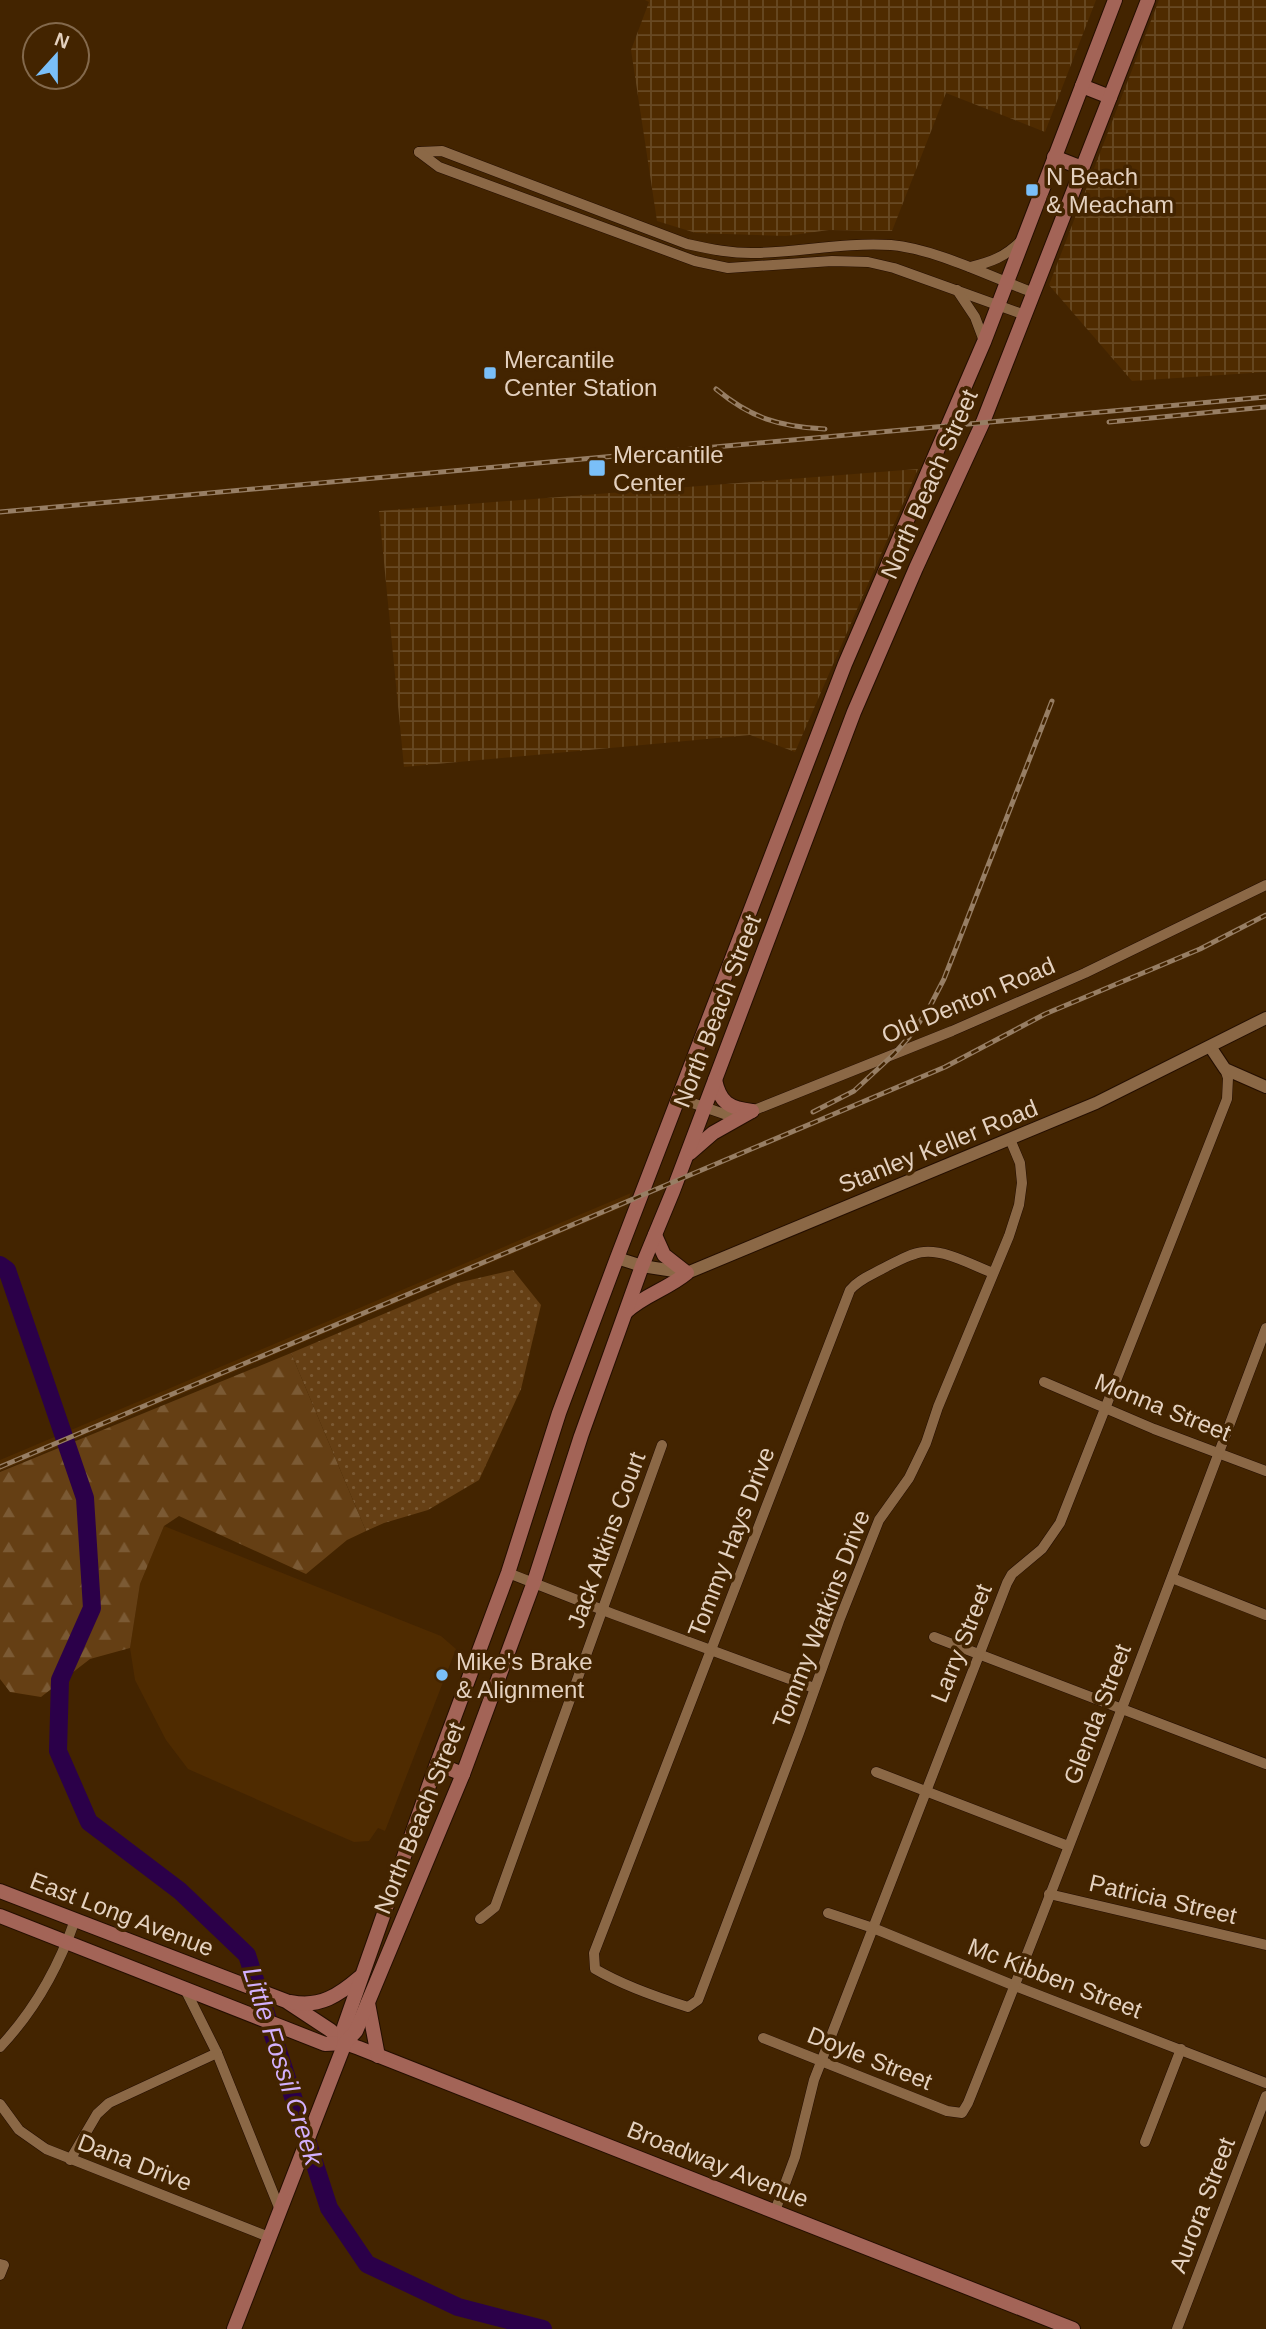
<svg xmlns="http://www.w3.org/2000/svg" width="1266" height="2329" viewBox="0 0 1266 2329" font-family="Arial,sans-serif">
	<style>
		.built { fill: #4f2b00 }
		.industrial { fill: url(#industrial-grid) }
		.grass { fill: url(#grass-dots) }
		.forest { fill: url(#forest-firs) }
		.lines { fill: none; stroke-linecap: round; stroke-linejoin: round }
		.river { stroke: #2b0049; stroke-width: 18 }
		.minor-casing { stroke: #240e00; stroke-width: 11 }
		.tertiary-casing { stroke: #240e00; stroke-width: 14 }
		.secondary-casing { stroke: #240e00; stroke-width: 16 }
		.minor { stroke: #8b6846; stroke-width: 10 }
		.tertiary { stroke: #8b6846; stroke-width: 12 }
		.secondary { stroke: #a36457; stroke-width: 14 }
		.rail-casing { stroke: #977e64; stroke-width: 5 }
		.rail { stroke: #432400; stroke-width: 2.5; stroke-dasharray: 8; stroke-linecap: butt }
		.poi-dot { fill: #7abff8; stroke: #432400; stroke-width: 2.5 }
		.labels { text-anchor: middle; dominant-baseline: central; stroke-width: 7; stroke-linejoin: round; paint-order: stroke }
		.poi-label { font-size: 24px; fill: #e4d1bf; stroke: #432400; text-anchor: start }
		.street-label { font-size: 24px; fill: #e4d1bf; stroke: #432400 }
		.water-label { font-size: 26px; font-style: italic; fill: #d2b0fc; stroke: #432400 }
	</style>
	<defs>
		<pattern id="industrial-grid" width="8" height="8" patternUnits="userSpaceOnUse" patternTransform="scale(1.75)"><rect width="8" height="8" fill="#4f2b00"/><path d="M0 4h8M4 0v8" fill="none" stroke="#684923"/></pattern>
		<pattern id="grass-dots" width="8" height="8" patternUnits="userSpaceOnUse" patternTransform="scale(1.75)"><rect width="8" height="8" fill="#653f14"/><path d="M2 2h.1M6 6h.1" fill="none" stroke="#7b5a34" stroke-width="1.8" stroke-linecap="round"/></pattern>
		<pattern id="forest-firs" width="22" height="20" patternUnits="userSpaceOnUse" patternTransform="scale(1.75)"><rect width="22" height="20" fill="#653f14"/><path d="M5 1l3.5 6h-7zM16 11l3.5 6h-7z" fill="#7b5a34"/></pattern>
	</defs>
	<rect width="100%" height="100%" fill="#432400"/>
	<!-- built -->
	<g class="built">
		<path d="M631,1193l-6,13 -625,265v-11z"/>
		<path d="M164,1526l277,110 15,13 -71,182 -7,-3 -9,13 -15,1 -28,-12 -138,-61 -22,-29 -31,-60 -5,-32 10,-64z"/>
	</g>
	<!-- industrial -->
	<g class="industrial">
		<path d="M645,0h451l-51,132 -99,-39 -54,138 -63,-1 -43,6 -90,-3 -39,-12 -26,-171 18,-48z"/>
		<path d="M1159,0h107v372l-134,9 -83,-96z"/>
		<path d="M918,469l-123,283 -45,-17 -346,32 -25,-256z"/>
	</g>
	<!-- grass -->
	<path class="grass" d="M513,1270l28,35 -20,84 -42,91 -51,30 -44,13 -18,8 -75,-178 166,-70z"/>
	<!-- forest -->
	<path class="forest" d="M291,1353l75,178 -19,9 -41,34 -127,-58 -15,10 -24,58 -10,64 -40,11 -49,38 -31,-5 -10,-13v-207z"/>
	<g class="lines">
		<!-- river -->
		<path class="river" d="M0,1265l7,5 78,228 7,110 -32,72 -2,71 31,71 91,69 67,64 82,253 38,56 91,43 85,22"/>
		<defs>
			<g id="minor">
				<path d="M419,152l23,-1 245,93c23,5 46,10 70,9 45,-1 88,-11 134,-8 45,4 100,32 143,48"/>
				<path d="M419,152l20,15 256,94 33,7 104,-7 36,1 26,6 131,47"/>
				<path d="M970,267c21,-5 35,-10 51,-26"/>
				<path d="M957,290l18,27 9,24"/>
				<path d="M678,1098l49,17 25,-4 200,-80 133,-58 181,-88"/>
				<path d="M993,1273c-21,-8 -47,-23 -69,-21 -14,1 -30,11 -42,17 -11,6 -24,11 -32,21l-256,663 1,16c29,17 61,28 93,38l10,-7 101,-267 40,-112 40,-101 30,-42 17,-35 12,-36 71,-171 10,-31 3,-22 -2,-20 -10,-24"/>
				<path d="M1044,1382l110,47 112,42"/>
				<path d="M508,1573l105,41 201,74"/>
				<path d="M1172,1578l94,37"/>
				<path d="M934,1637l332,127"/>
				<path d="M876,1772l192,74"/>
				<path d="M1049,1894l217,51"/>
				<path d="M828,1913l45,15 142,58 251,97"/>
				<path d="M480,1919l15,-12 167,-462"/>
				<path d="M185,1989l32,64 63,157"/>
				<path d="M763,2038l184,73 15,2 6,-10c103,-257 200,-516 298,-775"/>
				<path d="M0,2047c34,-36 59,-81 75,-127"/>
				<path d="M0,2104l19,26 27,19 223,88"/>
				<path d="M1145,2142l36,-93"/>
				<path d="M70,2160l27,-46 12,-11 108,-50"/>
				<path d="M775,2211l20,-54 19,-77 193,-497 5,-9 30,-25 18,-26 167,-424 1,-21 -3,-9"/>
				<path d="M0,2264l4,1 -4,10"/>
				<path d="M1177,2329l89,-233"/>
			</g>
			<g id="tertiary">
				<path d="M1211,1048l14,21 41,18"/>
				<path d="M617,1258l25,8 45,7 409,-170 170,-85"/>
			</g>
			<g id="secondary">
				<path d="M1082,86l28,11"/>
				<path d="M1054,157l28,11"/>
				<path d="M715,1080c5,23 14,28 37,31"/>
				<path d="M690,1153l23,-20 39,-22"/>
				<path d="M626,1312c18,-17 42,-23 61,-39l-23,-18 -9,-20"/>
				<path d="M437,1764l26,10"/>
				<path d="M0,1891l286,110 44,29 15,13"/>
				<path d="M0,1916l325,128 20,-1 14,5 714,281"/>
				<path d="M291,2002c29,6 48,-7 69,-25"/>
				<path d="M368,2003l10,53"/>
				<path d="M345,2043l-1,-16 88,-250 76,-204 51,-160 58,-155 228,-594 139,-322 131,-342"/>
				<path d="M234,2329l111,-286 11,-12 107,-257 71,-192 47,-146 61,-170 31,-75 181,-479 62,-144 67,-146 165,-422"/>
			</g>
		</defs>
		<!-- minor casing -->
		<use href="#minor" class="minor-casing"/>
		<!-- tertiary casing -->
		<use href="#tertiary" class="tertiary-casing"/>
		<!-- secondary casing -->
		<use href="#secondary" class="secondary-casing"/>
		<!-- minor -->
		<use href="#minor" class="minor"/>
		<!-- tertiary -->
		<use href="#tertiary" class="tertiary"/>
		<!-- secondary -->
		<use href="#secondary" class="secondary"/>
		<defs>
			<g id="rail">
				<path d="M716,389c35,29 64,38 109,40"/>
				<path d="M1109,422l157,-15"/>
				<path d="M0,512l1266,-115"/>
				<path d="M813,1112l41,-21 40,-37 15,-17 19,-27 16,-31 108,-278"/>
				<path d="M0,1467l945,-400 100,-53 155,-65 66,-34"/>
			</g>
		</defs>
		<!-- rail casing -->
		<use href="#rail" class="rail-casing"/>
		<!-- rail -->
		<use href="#rail" class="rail"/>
	</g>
	<!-- markers -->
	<g class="poi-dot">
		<rect x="1025" y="183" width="14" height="14" rx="3.5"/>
		<rect x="483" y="366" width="14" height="14" rx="3.5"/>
		<rect x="588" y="459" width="18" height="18" rx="3.5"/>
		<circle cx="442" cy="1675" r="7"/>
	</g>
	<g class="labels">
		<!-- poi labels -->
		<g class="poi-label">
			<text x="1046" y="176">N Beach<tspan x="1046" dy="28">&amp; Meacham</tspan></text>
			<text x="504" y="359">Mercantile<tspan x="504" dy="28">Center Station</tspan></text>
			<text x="613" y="454">Mercantile<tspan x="613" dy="28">Center</tspan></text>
			<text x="456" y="1661">Mike's Brake<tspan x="456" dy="28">&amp; Alignment</tspan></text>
		</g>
		<!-- street labels -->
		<g class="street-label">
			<text transform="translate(929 484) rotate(-66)">North Beach Street</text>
			<text transform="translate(968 1000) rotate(-23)">Old Denton Road</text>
			<text transform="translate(717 1011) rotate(-69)">North Beach Street</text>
			<text transform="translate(938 1146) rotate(-22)">Stanley Keller Road</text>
			<text transform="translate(1163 1407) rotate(22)">Monna Street</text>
			<text transform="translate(606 1540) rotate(-70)">Jack Atkins Court</text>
			<text transform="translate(731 1542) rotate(-69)">Tommy Hays Drive</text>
			<text transform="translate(821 1619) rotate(-69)">Tommy Watkins Drive</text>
			<text transform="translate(961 1643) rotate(-68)">Larry Street</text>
			<text transform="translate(1097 1714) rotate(-69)">Glenda Street</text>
			<text transform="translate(419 1818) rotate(-68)">North Beach Street</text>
			<text transform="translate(1163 1899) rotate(13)">Patricia Street</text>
			<text transform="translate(122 1914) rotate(21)">East Long Avenue</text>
			<text transform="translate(1055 1978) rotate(21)">Mc Kibben Street</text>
			<text transform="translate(870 2058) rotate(22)">Doyle Street</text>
			<text transform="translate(135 2162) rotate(21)">Dana Drive</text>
			<text transform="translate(718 2164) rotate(22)">Broadway Avenue</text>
			<text transform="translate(1202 2205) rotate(-69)">Aurora Street</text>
		</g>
		<!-- water labels -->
		<g class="water-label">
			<text transform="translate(283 2066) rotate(72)">Little Fossil Creek</text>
		</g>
	</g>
	<!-- north arrow -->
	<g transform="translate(56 56) rotate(21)"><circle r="33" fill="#432400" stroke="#83694c" stroke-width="2"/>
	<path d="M0-5L12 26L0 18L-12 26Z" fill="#7abff8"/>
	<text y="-10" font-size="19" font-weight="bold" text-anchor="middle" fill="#e4d1bf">N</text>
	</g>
</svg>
